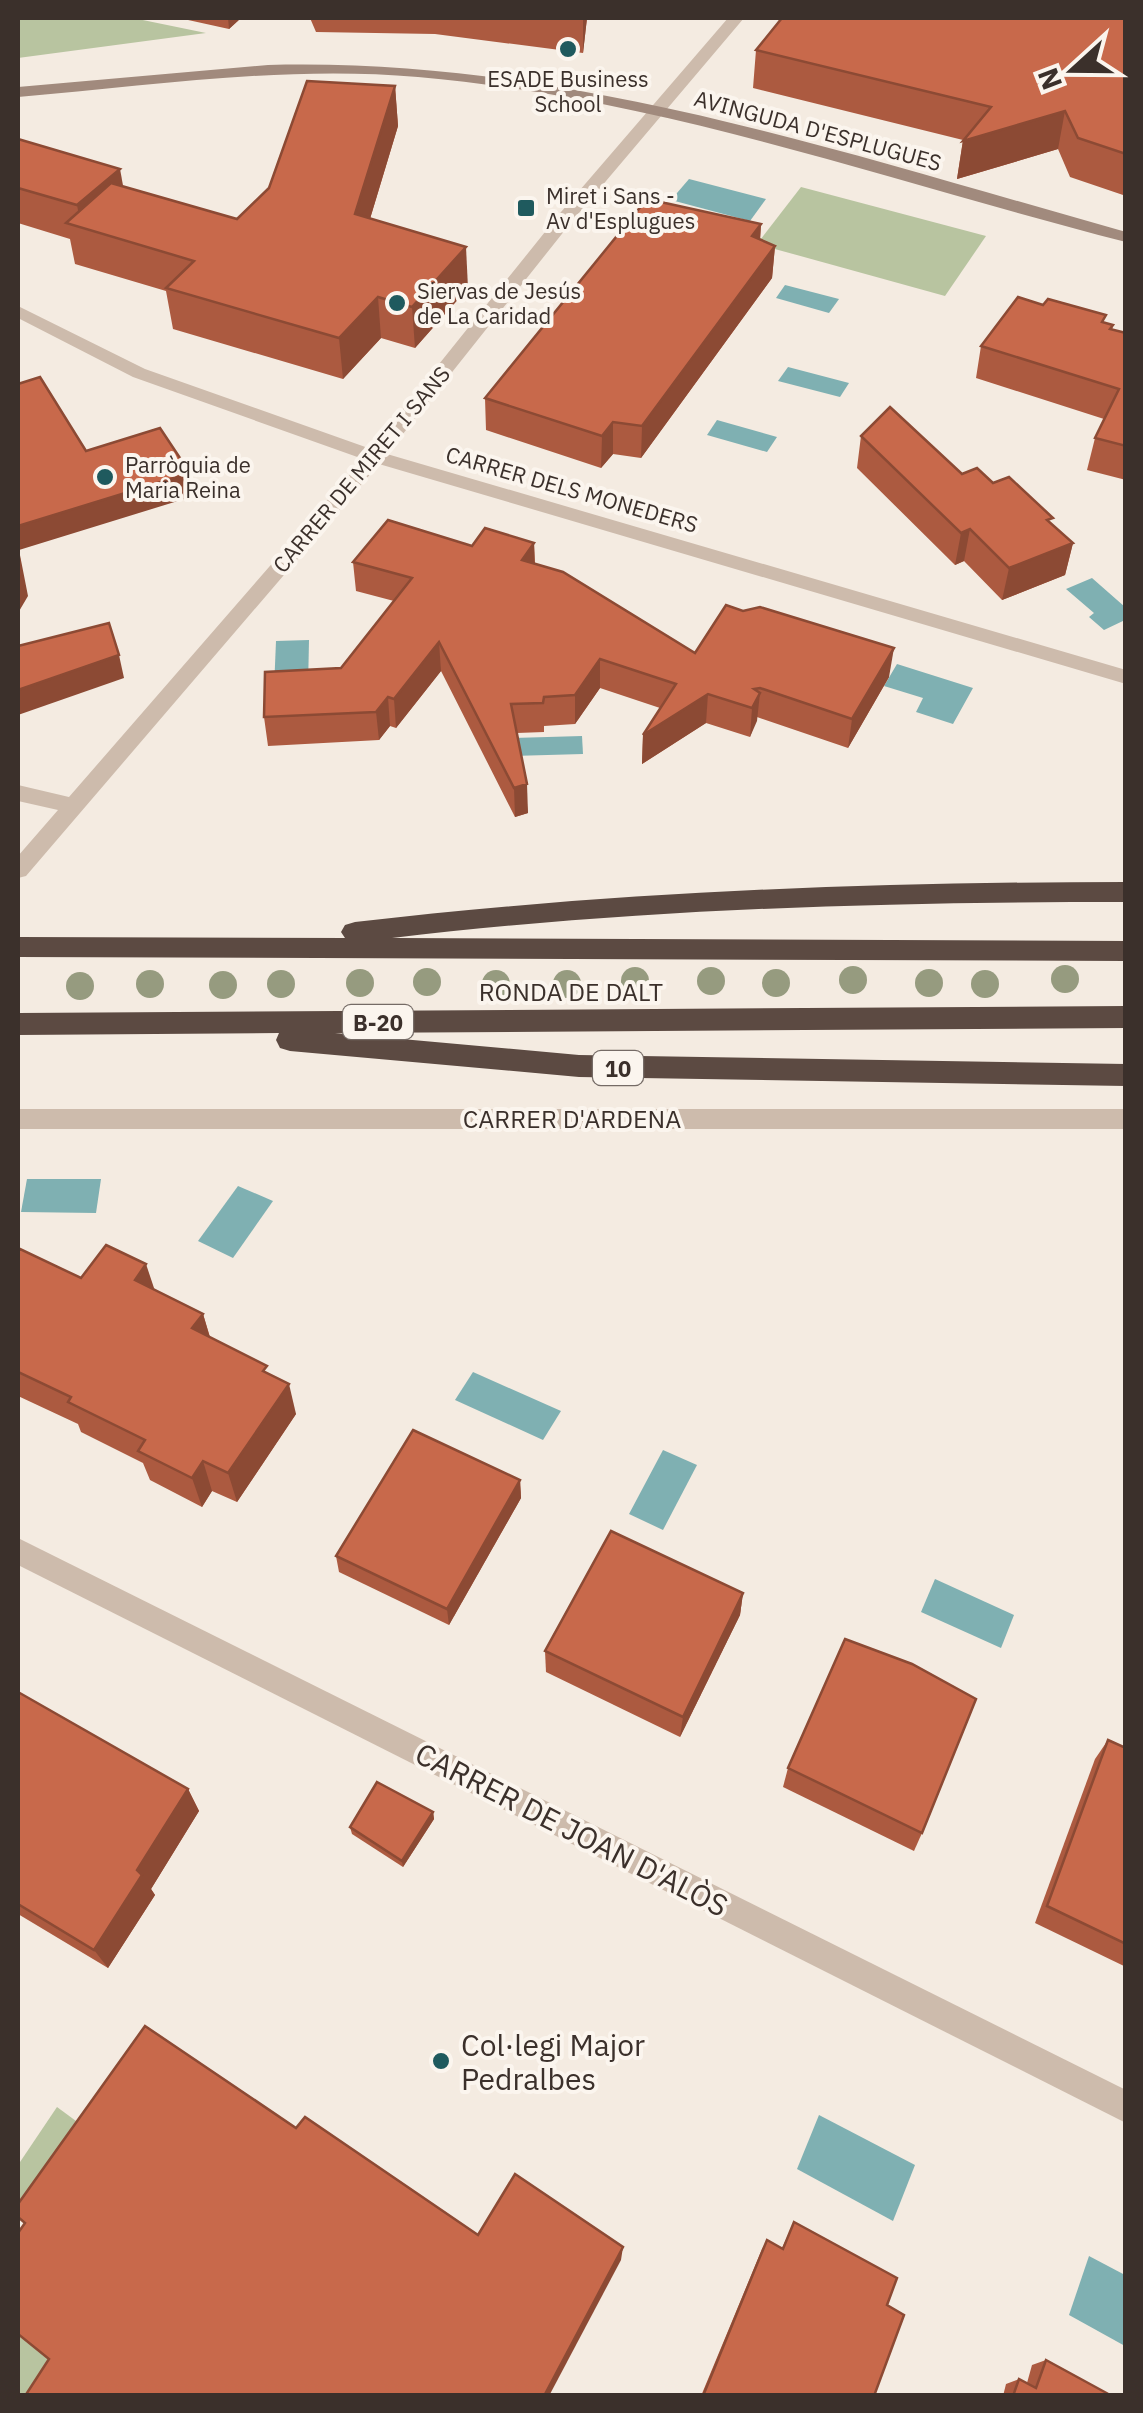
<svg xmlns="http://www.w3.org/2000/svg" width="1143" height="2413" viewBox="0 0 1143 2413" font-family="'IBM Plex Sans',sans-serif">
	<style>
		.green { fill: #b8c4a0 }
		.water { fill: #7fb0b2 }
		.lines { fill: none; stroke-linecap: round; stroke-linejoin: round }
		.street { fill: #cdbbac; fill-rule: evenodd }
		.secondary { fill: #a18a7d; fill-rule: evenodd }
		.highway { fill: #5c4a42; fill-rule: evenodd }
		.tree { fill: #969b7f }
		.wall { fill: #ac5a40 }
		.shaded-wall { fill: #8c4a34 }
		.building { fill: #c8694b; stroke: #8c4a34; stroke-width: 2.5 }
		.poi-dot { fill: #1f5a5e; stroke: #fbf5ee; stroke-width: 4 }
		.labels { text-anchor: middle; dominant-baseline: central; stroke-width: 8; stroke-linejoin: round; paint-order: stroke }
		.far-poi-label { font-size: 22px; fill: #3b302b; stroke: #fbf5ee; text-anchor: start }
		.far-street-label { font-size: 22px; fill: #3b302b; stroke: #fbf5ee }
		.shield { fill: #fbf5ee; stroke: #756b66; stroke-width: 2.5 }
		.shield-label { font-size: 22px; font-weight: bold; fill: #3b302b }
		.street-label { font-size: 25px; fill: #3b302b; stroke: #fbf5ee }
		.near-street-label { font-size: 30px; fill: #3b302b; stroke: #fbf5ee }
		.near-poi-label { font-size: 30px; fill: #3b302b; stroke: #fbf5ee; text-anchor: start }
	</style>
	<rect width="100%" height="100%" fill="#f4ebe1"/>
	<!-- green -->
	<g class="green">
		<path d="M18,18h115l73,15 -188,25z"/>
		<path d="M801,187l185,49 -41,60 -188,-52z"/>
		<path d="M57,2107l19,14 -58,85v-41z"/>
		<path d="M18,2327l52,40 -19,28h-33z"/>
	</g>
	<!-- water -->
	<g class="water">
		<path d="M689,179l77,20 -16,22 -79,-21z"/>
		<path d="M785,285l54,14 -10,14 -53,-15z"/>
		<path d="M788,367l61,16 -9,14 -62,-16z"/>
		<path d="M717,420l60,17 -10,15 -60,-17z"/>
		<path d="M1092,578l33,29v13l-21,10 -15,-13 5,-4 -28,-24z"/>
		<path d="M309,640l-1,48 -34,1 2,-48z"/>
		<path d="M897,664l76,24 -20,36 -37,-12 7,-14 -39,-12z"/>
		<path d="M582,736l1,18 -71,2 1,-18z"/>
		<path d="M27,1179h74l-5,34 -75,-1z"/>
		<path d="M238,1186l35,15 -40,57 -35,-17z"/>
		<path d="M473,1372l88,39 -18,29 -88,-40z"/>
		<path d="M663,1450l34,15 -34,65 -34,-16z"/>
		<path d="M935,1579l79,36 -13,33 -80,-36z"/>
		<path d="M819,2115l96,50 -22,56 -96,-52z"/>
		<path d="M1089,2256l36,19v71l-56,-31z"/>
	</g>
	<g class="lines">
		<!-- street -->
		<g class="street">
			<path d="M728,18h16l-171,202 -186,234 739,216v14l-747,-220 -353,412 -8,2v-22l40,-46 -40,-9v-16l51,12 294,-338 -230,-82 -115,-59v-12l127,63 226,80 190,-237z"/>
			<rect x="18" y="1109" width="1108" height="20"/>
			<path d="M18,1538l1108,552v33l-1108,-558z"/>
		</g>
		<!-- secondary -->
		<path class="secondary" d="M268,65c295,-8 576,88 858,167v10c-235,-60 -465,-144 -708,-165 -134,-12 -267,9 -400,20v-10z"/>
		<!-- highway -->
		<g class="highway">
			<path d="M1126,882v20c-246,0 -491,7 -734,36l734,3v20l-1108,-4v-20l327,1 -4,-6 4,-7 10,-3c256,-30 513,-40 771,-40z"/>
			<path d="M1126,1006v22l-791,5 244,22 547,9v22l-547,-9 -289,-26 -10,-3 -4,-8 3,-7 -261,2v-22z"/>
		</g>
	</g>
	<!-- trees -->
	<g class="tree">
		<circle cx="1065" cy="979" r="14"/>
		<circle cx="853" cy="980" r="14"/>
		<circle cx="635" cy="981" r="14"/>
		<circle cx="711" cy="981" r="14"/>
		<circle cx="427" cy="982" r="14"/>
		<circle cx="360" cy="983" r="14"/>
		<circle cx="776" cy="983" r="14"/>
		<circle cx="929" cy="983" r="14"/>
		<circle cx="150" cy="984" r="14"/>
		<circle cx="281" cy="984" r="14"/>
		<circle cx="496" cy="984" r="14"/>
		<circle cx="567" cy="984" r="14"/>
		<circle cx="985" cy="984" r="14"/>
		<circle cx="223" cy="985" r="14"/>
		<circle cx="80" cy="986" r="14"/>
	</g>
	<!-- wall -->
	<g class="wall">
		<path d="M179,18h62l-12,11z"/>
		<path d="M310,18h277l-4,35 -148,-19 -119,-2z"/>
		<path d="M1126,18v178l-56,-19 -12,-28 -101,30 6,-39 -210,-52 3,-38z"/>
		<path d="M395,86l3,40 -28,93 98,69 -53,60 -34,-10 -38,41 -170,-50 -7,-38 -91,-27 -5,-25 -52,-16v-84l105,48 114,32z"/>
		<path d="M761,224l-1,16 15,6 -3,32 -131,180 -28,-4 -12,14 -115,-38 -1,-32z"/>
		<path d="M1104,323l9,2 -1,5 14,3v147l-39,-10 8,-32 9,-19 -128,-41 5,-32z"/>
		<path d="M861,436l101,38 31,9 59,41 21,19 -8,32 -63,25 -38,-39 -9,4 -98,-97z"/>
		<path d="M534,543l1,21 160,89 194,24 -41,71 -91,-31 -7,20 -44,-14 -64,41 1,-29 17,-27 -60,-20 -25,36 -31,2v6l-27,1 11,80 -13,4 -74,-146 -45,57 -6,-2 -11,14 -111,6 -4,-29 77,-49 53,-67 -38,-10 -3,-29 119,-16z"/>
		<path d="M18,1248l63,30 74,12 48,24 7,23 59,37 27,40 -59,88 -25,-11 -10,16 -52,-27 -7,-17 -62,-31 -3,-8 -60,-28z"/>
		<path d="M520,1480l1,18 -72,127 -110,-53 -3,-16z"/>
		<path d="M743,1593l-3,22 -60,122 -134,-65 -1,-21z"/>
		<path d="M18,1692l170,97 11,22 -48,78 4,6 -47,73 -90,-54z"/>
		<path d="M1108,1740l18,8v219l-91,-44 60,-164z"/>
		<path d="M788,1768l134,65 -8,18 -131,-64z"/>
		<path d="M433,1812l1,7 -31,48 -51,-33 -2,-7z"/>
		<path d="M794,2222l93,83 -13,91h-173l61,-147 5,-9 15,8z"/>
		<path d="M1046,2360l66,36h-109l3,-12 13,-5 8,4 5,-18z"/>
	</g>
	<!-- shaded-wall -->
	<g class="shaded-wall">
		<path d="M228,18h13l-12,11z"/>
		<path d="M583,18h4l-4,35z"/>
		<path d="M395,86l3,40 -39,129 -4,-41z"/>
		<path d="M1065,111l-7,38 -101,30 6,-38z"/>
		<path d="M120,169l7,38 -46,20 -4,-22z"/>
		<path d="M761,224l-2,32 -7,-20z"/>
		<path d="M775,246l-3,32 -131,180 1,-32z"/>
		<path d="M466,247l2,41 -53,60 -3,-41z"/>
		<path d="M378,297l3,41 -38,41 -4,-41z"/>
		<path d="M613,422v32l-12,14 1,-32z"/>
		<path d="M190,473l4,23 -175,54 9,46 -10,17v-87z"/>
		<path d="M970,529l-6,32 -9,4 6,-32z"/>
		<path d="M534,543l1,29 -13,-12z"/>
		<path d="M1073,543l-8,32 -63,25 7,-32z"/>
		<path d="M439,642l2,29 -45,57 -2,-29z"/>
		<path d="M894,648l-5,29 -41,71 4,-29z"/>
		<path d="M119,655l5,23 -106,37v-25z"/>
		<path d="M600,659v29l-25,36v-29z"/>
		<path d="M760,693l-3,28 -7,16 2,-29z"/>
		<path d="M708,694l-2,29 -64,41 1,-29z"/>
		<path d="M388,697l2,29 -11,14 -3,-28z"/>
		<path d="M527,784l1,29 -13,4 -1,-29z"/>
		<path d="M146,1264l11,33 -22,-17z"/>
		<path d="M203,1314l9,31 -20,-17z"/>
		<path d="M289,1384l7,30 -59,88 -9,-29z"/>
		<path d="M203,1461l9,30 -10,16 -10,-29z"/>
		<path d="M520,1480l1,18 -72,127 -2,-16z"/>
		<path d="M743,1593l-3,22 -60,122 3,-20z"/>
		<path d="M188,1789l11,22 -48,78 4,6 -47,73 -14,-18 43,-80z"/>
		<path d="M433,1812l1,7 -31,48 -1,-6z"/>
		<path d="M623,2247l-2,13 -72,136h-5z"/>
	</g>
	<!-- building -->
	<g class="building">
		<path d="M782,18h344v136l-48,-16 -13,-27 -102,30 28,-34 -235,-57z"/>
		<path d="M307,81l88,5 -40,128 111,33 -54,60 -34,-10 -39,41 -173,-50 28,-27 -128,-38 45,-40 126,36 32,-31z"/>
		<path d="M18,139l102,30 -43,36 -59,-17z"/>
		<path d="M647,199l114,25 -9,12 23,10 -133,180 -29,-4 -11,14 -117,-38z"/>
		<path d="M1018,297l25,8 5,-6 58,16 -4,7 11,3 -3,4 16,4v113l-31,-8 24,-49 -138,-43z"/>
		<path d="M40,377l46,74 74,-23 30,45 -172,53v-142z"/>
		<path d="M890,407l72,67 15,-6 16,15 16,-6 44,41 -6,2 26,23 -64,25 -39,-39 -9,4 -100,-97z"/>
		<path d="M388,520l84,26 13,-18 49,15 -12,17 41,12 132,81 31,-48 17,6 17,-4 134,41 -42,71 -92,-31 -6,1 6,4 -8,15 -44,-14 -65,41 33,-51 -76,-25 -25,36 -31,2 -1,6 -32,1 16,80 -13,4 -75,-146 -45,57 -6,-2 -12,15 -112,5 1,-45 76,-4 71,-90 -59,-16z"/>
		<path d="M18,552l3,21 -3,6z"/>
		<path d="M109,623l10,32 -101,35v-44z"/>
		<path d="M106,1245l40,19 -11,16 68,34 -11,14 75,38 -4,5 26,13 -61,89 -25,-12 -11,17 -54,-27 7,-11 -77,-38 3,-5 -53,-25v-124l63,30z"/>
		<path d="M413,1430l107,50 -73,129 -111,-53z"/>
		<path d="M611,1531l132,62 -60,124 -138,-66z"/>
		<path d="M845,1639l67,25 64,35 -54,134 -134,-65z"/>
		<path d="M18,1692l170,97 -51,81 5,5 -48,75 -76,-46z"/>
		<path d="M1108,1740l18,8v196l-79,-38z"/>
		<path d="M377,1782l56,30 -31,49 -52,-34z"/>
		<path d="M145,2026l151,102 9,-11 173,118 37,-61 108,73 -79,149h-519l24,-37 -31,-25v-101l7,-10 -7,-6v-13z"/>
		<path d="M794,2222l103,56 -10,27 17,10 -30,81h-171l64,-156 16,9z"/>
		<path d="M1046,2360l66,36h-99l6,-17 17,9z"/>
	</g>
	<!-- markers -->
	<g class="poi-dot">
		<circle cx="568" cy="49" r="10"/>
		<rect x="516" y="198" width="20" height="20" rx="5"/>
		<circle cx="397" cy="303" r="10"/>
		<circle cx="105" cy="477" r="10"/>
		<circle cx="441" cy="2061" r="10"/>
	</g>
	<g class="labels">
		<!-- far-poi labels -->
		<g class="far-poi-label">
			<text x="568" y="78" text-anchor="middle">ESADE Business<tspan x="568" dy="25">School</tspan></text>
			<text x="546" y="195">Miret i Sans -<tspan x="546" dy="25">Av d'Esplugues</tspan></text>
			<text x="417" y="290">Siervas de Jesús<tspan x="417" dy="25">de La Caridad</tspan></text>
			<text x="125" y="464">Parròquia de<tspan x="125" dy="25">Maria Reina</tspan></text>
		</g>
		<!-- far-street labels -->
		<g class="far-street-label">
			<text transform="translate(818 130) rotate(15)">AVINGUDA D'ESPLUGUES</text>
			<text transform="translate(361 469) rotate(-50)">CARRER DE MIRET I SANS</text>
			<text transform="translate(572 489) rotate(16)">CARRER DELS MONEDERS</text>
		</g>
		<!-- shield labels -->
		<g class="shield">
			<rect x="343" y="1005" width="70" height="34" rx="8"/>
			<rect x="593" y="1051" width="50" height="34" rx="8"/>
		</g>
		<g class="shield-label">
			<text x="378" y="1022">B-20</text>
			<text x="618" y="1068">10</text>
		</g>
		<!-- street labels -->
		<g class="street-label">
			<text x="571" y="991">RONDA DE DALT</text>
			<text x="572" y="1118">CARRER D'ARDENA</text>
		</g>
		<!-- near-street labels -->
		<g class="near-street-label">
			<text transform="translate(572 1829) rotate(27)">CARRER DE JOAN D'ALÒS</text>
		</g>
		<!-- near-poi labels -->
		<g class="near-poi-label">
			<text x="461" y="2044">Col·legi Major<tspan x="461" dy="34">Pedralbes</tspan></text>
		</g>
	</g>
	<!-- border -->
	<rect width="1143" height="2413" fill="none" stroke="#3b302b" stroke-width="40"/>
	<!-- north arrow -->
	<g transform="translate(1073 70) rotate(249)" stroke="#fbf5ee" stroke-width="8" paint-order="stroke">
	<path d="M0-8L18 38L0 25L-18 38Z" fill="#3b302b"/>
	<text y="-15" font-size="28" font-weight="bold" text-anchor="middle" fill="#3b302b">N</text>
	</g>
</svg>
